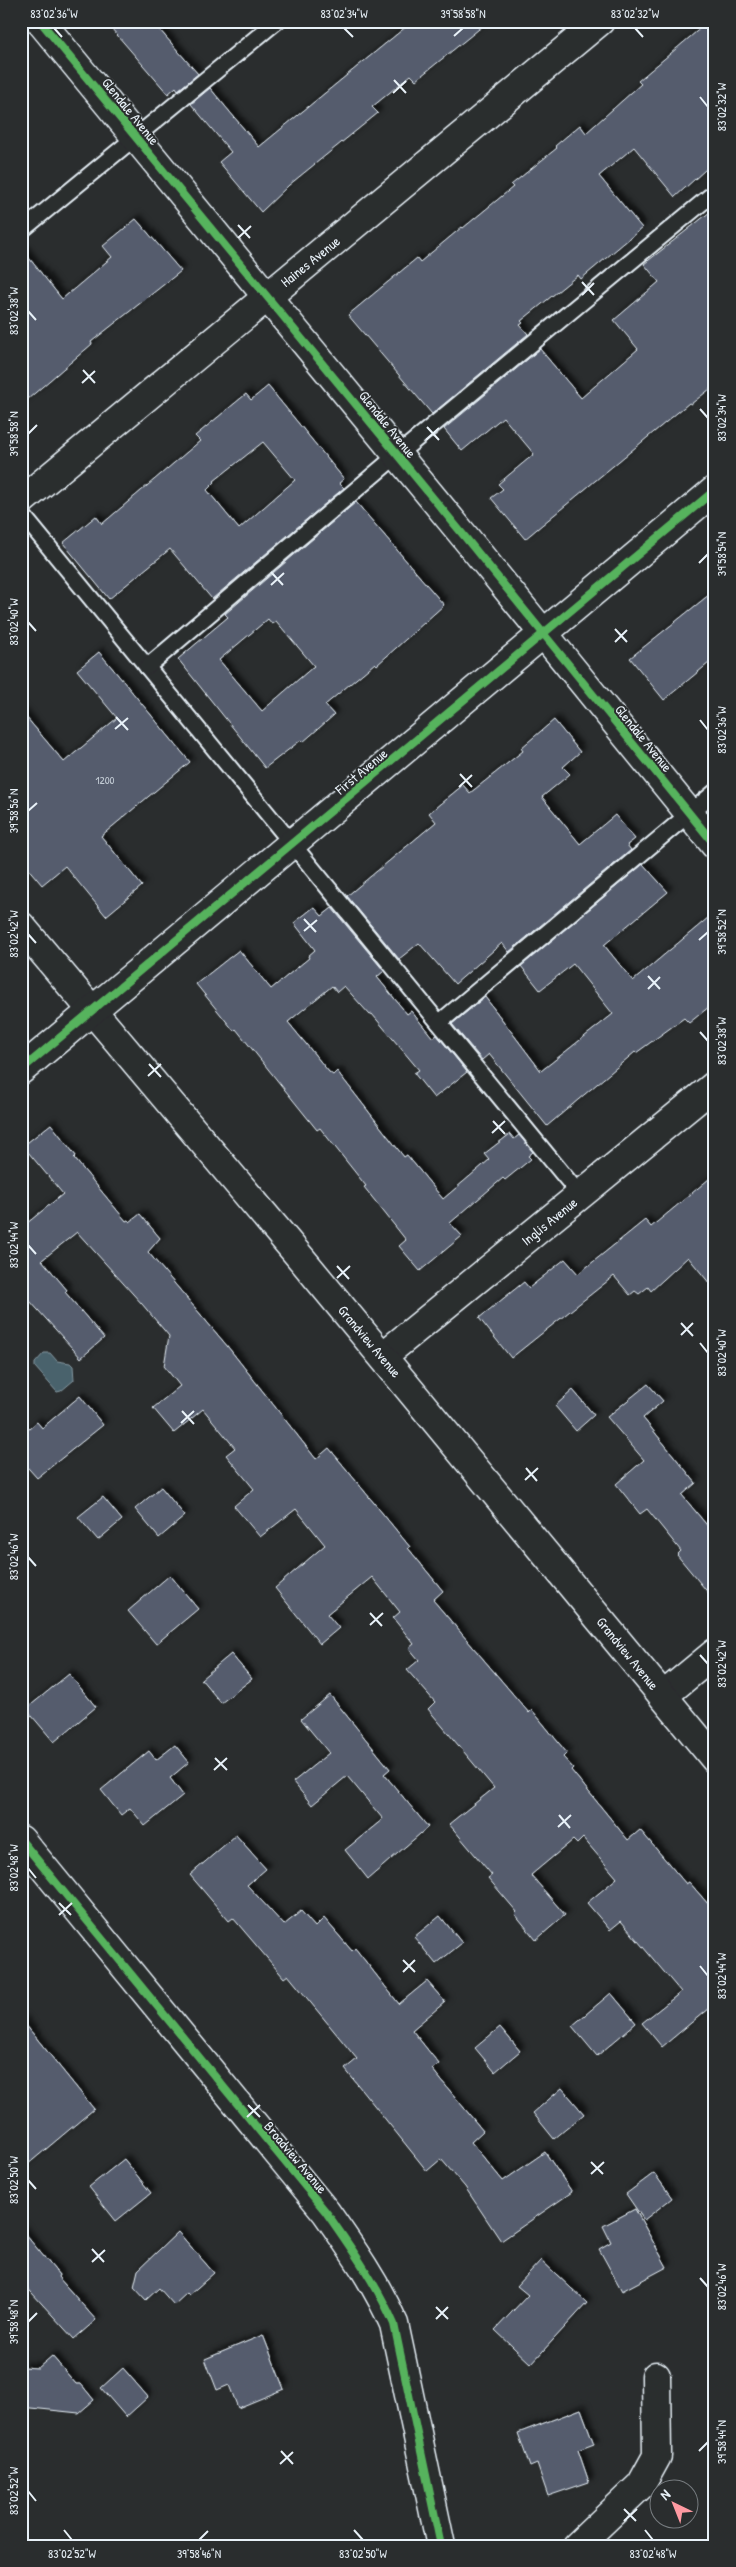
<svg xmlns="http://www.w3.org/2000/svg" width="736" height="2567" viewBox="0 0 736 2567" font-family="'Patrick Hand',sans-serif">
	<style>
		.water { fill: #48626c; stroke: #889ba4 }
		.building { fill: #555c6d; stroke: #e8f1f8; fill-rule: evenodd; filter: url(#shadow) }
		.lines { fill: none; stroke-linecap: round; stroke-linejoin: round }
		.lane-casing { stroke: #e8f1f8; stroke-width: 19 }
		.street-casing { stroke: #e8f1f8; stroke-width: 31 }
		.secondary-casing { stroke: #e8f1f8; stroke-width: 31 }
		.lane { stroke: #2a2d2e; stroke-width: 15 }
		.street { stroke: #2a2d2e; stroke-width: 28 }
		.secondary { stroke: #2a2d2e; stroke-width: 28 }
		.cycleway-casing { stroke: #2a2d2e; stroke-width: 11 }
		.cycleway { stroke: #56b35d; stroke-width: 8 }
		.ticks { fill: none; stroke: #e8f1f8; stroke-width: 2 }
		.labels { text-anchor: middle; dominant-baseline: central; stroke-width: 4; stroke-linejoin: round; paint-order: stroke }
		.number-label { font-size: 11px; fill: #c3ccd5 }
		.street-label { font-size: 14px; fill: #e8f1f8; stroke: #2a2d2e }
		.neatline { fill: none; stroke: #e8f1f8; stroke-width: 2 }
		.ticks-label { font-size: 12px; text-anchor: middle; fill: #e8f1f8 }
	</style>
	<defs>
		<filter id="shadow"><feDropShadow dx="4.5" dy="-4.5" stdDeviation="2.5" flood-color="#0009"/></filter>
	</defs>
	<rect width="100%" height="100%" fill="#2a2d2e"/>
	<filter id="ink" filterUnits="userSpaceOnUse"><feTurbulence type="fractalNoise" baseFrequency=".02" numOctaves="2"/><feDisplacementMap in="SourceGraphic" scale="10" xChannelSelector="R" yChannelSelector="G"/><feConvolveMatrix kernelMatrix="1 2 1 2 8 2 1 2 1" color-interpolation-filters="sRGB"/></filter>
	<g filter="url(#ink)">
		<!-- water -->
		<path class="water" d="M44,1353h6l7,8 13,2 3,3 1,14 -13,11 -4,1 -22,-25v-4z"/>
		<!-- building -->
		<g class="building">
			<path d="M105,21h47l46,53 -20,16 -2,-3 -8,7z"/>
			<path d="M413,21h76l-73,59 -5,-5 -39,32 6,6 -89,72 -28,27 -42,-50 12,-10 -40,-48 19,-16 49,59z"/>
			<path d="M709,21h6v140l-40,36 -41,-50 -35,29 43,52 -61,51 -3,-4 -57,46 2,2 -3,2 8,9 -96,80 -84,-99 69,-57 3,4 42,-35 1,1 50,-41 -2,-2 46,-37 -2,-2 25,-21 6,8 55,-49 -3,-3z"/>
			<path d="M715,208v177l-24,19 -2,-1 -164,136 -34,-41 12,-9 -5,-5 36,-30 -31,-37 -41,34 -18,-22 96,-80 41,49 57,-49 -24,-29 45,-38 -15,-18z"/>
			<path d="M136,219l45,52 -90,71 1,2 -71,61v-157l41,51 50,-42 -9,-11z"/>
			<path d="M268,386l76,93 -5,4 5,5 -132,111 -42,-50 -61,50 -46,-56 33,-27 6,8 98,-83 -5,-5 51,-42 5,6zM263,442l32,38 -56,49 -32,-39 8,-8 -1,-1z"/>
			<path d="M356,502l88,103 -67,60 -2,-2 -50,42 9,10 -31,27 -2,-2 -36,28 -87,-109 50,-42 -3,-3zM268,619l4,5 4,-3 38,45 -52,45 -43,-51z"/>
			<path d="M715,590v68l-51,42 -34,-42z"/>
			<path d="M99,652l91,110 -89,74 41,50 -36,30 -41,-50 -23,19 -21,-25v-149l43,51 53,-44 -40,-48z"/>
			<path d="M554,720l26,32 -17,15 7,7 -28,23 38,47 35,-29 20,24 -8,6 4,5 -122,102 -7,-9 -47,41 -36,-41 -20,16 -52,-63 89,-74 -7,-9 34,-28 7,8 53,-42 -2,-3z"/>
			<path d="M643,864l25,28 -64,53 29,36 82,-69v90l-26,21 -5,-5 -48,35 -1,-1 -88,74 -58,-72 -7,6 -30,-36 33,-27 56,74 72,-57 -40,-50 -33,26 -19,-24z"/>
			<path d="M314,907l8,9 10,-8 52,63 -7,6 30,37 4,-3 22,27 4,-3 30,37 -33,26 -20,-25 5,-3 -47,-56 -2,1 -26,-29 -7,6 -5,-6 -44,36 41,50 4,3 4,-4 67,86 3,-2 36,44 46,-39 -5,-6 26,-20 4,5 5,-4 14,17 -5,4 3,3 -26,21 -2,-2 -53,45 12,13 -42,35 -21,-25 7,-6 -42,-53 2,-1 -46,-58 -3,2 -81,-101 -2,2 -38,-47 43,-34 32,39 38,-31 -1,-2 7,-6 -21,-27z"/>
			<path d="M51,1124l25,32 -2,2 52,63 2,-1 2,2 10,-8 20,24 -12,14 80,95 88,112 13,-11 81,99 -2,1 35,43 -10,9 96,113 3,-3 35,43 -4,4 10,11 -2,2 57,70 12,-10 46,54 3,-2 26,30v91l-53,44 -20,-24 39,-31 -60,-71 -11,9 -23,-27 30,-25 -34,-40 -6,6 -4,-4 -42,35 34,40 -29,25 -21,-26 2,-2 -29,-34 4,-3 -43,-51 45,-36 -66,-79 7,-7 -28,-32 12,-10 -10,-12 5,-4 -21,-26 7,-6 -28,-35 -45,37 12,14 -19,16 -45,-56 50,-43 -29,-36 -36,28 -26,-31 20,-17 -28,-34 9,-7 -32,-39 -29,24 -21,-25 27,-22 -16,-20 5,-30 -27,-32 -65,-72 -35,28 25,30 -2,2 39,46 -23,20 -60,-67v-63l42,-34 -40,-48z"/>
			<path d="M715,1174v116l-27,-33 -37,34 -3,-4 -9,7 -4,-3 -5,4 -16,-19 -103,82 -32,-40 45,-36 5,6 36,-29 13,15 67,-54 6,7z"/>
			<path d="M648,1384l15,17 -20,17 53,65 -14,12 33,40v66l-38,-46 4,-4 -34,-42 -7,5 -24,-30 28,-24 -37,-43z"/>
			<path d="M573,1390l21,25 -18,16 -21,-25z"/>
			<path d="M80,1396l23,29 -66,53 -16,-18v-24l16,-14 5,6z"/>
			<path d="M161,1487l24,29 -26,22 -24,-29z"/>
			<path d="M103,1497l19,23 -24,20 -20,-23z"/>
			<path d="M170,1575l28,34 -42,35 -28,-33z"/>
			<path d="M231,1654l21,25 -31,24 -20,-24z"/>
			<path d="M69,1674l27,33 -42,35 -28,-33z"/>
			<path d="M330,1695l60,74 -6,5 44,53 -60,52 -23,-29 38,-31 -36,-43 -35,29 -19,-23 36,-29 -28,-34z"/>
			<path d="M175,1745l14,17 -19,16 13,17 -38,31 -15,-18 -9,7 -20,-25 48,-39 7,9z"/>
			<path d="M236,1835l30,34 -19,16 37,40 17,-14 14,16 9,-9 28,33 3,-3 44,56 28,-23 18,21 -33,28 27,34 -7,5 51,62 -12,11 32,39 42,-29 27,40 -71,49 -36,-54 -24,-28 -14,12 -82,-102 12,-10 -69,-84 -4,3 -51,-60 -4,3 -39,-46z"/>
			<path d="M440,1916l22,27 -26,21 -22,-27z"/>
			<path d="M611,1993l25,30 -39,33 -25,-30z"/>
			<path d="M21,2019l73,90 -73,61z"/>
			<path d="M500,2027l20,24 -25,21 -20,-24z"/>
			<path d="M562,2088l22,26 -30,25 -21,-26z"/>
			<path d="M124,2159l27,34 -35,28 -27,-34z"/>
			<path d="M654,2173l18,25 -28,22 -18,-26z"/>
			<path d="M635,2209l32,58 -45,24 -23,-42 12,-7 -8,-16z"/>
			<path d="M21,2229l38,46 -1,2 38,43 -22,19 -53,-58z"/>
			<path d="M178,2232l36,41 -25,22 -2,-2 -13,12 -15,-17 -13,12 -12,-13 4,-17z"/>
			<path d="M541,2260l46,43 -56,61 -36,-34 33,-35 -11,-9z"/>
			<path d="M263,2335l21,54 -46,19 -9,-23 -12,5 -12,-31z"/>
			<path d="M52,2356l24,28h5l13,16 -15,13 -58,-6v-40l17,1z"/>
			<path d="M123,2368l25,29 -22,20 -25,-29z"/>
			<path d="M581,2409l13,35 -16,6 11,32 -41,14 -11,-32 -7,3 -12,-34z"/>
		</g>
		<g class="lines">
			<defs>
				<g id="lane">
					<path d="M21,231l256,-210"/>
					<path d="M21,513l559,682"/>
					<path d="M147,667l250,-212 318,-263"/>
					<path d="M439,1023l276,-231"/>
				</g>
				<g id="street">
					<path d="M40,21l425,516 250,308"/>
					<path d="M21,501l579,-480"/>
					<path d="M383,1356l332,-271"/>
					<path d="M663,1696l52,-43"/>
					<path d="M21,1840l305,372c26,37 50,71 68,112l47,222"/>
					<path d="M577,2546l64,-61 16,-29 -1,-80"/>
				</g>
				<g id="secondary">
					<path d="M21,926l284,337 410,496"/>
					<path d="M21,1070l694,-580"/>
				</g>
			</defs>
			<!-- lane casing -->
			<use href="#lane" class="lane-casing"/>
			<!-- street casing -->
			<use href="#street" class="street-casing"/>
			<!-- secondary casing -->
			<use href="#secondary" class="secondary-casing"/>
			<!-- lane -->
			<use href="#lane" class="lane"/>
			<!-- street -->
			<use href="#street" class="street"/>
			<!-- secondary -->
			<use href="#secondary" class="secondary"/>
			<defs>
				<g id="cycleway">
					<path d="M40,21l425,516 250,308"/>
					<path d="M21,1070l694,-580"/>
					<path d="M21,1840l305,372c26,37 50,71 68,112l47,222"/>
				</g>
			</defs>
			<!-- cycleway casing -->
			<use href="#cycleway" class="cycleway-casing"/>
			<!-- cycleway -->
			<use href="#cycleway" class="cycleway"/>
		</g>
	</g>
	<!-- ticks -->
	<path class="ticks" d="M54,28l8,9M344,28l9,9M635,28l8,9M454,36l9,-8M394,80l12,13M393,93l13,-12M700,97l8,10M238,225l12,13M238,238l13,-12M582,282l12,13M582,295l12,-12M28,311l8,9M83,370l12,13M82,383l13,-12M700,409l8,9M427,427l12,13M28,434l9,-9M426,440l13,-12M699,563l9,-9M271,572l12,13M271,585l13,-12M28,622l8,9M615,629l12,13M615,642l12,-12M116,717l12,13M700,720l8,10M115,729l13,-11M460,774l12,13M459,787l13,-12M28,811l9,-8M304,919l12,13M304,931l13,-11M28,934l8,9M699,940l9,-8M648,976l12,13M648,989l12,-12M700,1032l8,9M149,1064l12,13M148,1076l13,-12M493,1121l12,13M492,1133l13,-12M28,1245l8,9M337,1266l12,13M337,1278l13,-12M681,1323l12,13M681,1335l12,-12M700,1343l8,10M182,1411l12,13M181,1423l13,-12M526,1468l11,13M525,1480l13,-12M28,1557l8,9M370,1613l12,13M370,1625l13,-12M700,1655l8,9M215,1758l12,12M214,1770l13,-12M559,1815l11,13M558,1827l13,-12M28,1868l8,10M59,1903l12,12M59,1915l13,-12M403,1960l12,12M700,1966l8,10M403,1972l12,-12M248,2105l12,12M247,2117l13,-12M591,2162l12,12M591,2174l13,-12M28,2180l8,9M92,2249l12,13M92,2262l13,-12M700,2278l8,9M436,2307l12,12M436,2319l12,-12M28,2322l9,-9M281,2451l12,13M699,2451l9,-9M280,2464l13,-12M28,2491l8,10M624,2509l12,12M624,2521l13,-12M64,2530l8,10M354,2530l9,10M645,2530l8,10M199,2540l9,-9"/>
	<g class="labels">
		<!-- number labels -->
		<g class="number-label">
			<text x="105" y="780">1200</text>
		</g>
		<!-- street labels -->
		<g class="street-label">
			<text transform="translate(131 111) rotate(51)">Glendale Avenue</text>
			<text transform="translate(310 261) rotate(-39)">Haines Avenue</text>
			<text transform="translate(388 424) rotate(51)">Glendale Avenue</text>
			<text transform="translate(644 738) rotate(51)">Glendale Avenue</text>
			<text transform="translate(361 771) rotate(-40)">First Avenue</text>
			<text transform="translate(549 1221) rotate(-39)">Inglis Avenue</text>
			<text transform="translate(370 1341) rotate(50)">Grandview Avenue</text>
			<text transform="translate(628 1653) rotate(51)">Grandview Avenue</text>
			<text transform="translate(296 2157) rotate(50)">Broadview Avenue</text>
		</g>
	</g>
	<!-- margin -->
	<rect width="736" height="2567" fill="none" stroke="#2a2d2e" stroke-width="55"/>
	<!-- north arrow -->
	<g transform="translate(674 2504) rotate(317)"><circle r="24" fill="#2a2d2e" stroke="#767b7f"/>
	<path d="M0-4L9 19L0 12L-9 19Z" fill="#ff9aa2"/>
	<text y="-8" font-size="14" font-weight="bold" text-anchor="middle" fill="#e8f1f8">N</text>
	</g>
	<rect x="28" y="28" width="680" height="2512" class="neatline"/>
	<g class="ticks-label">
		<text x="54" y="18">83°02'36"W</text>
		<text x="344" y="18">83°02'34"W</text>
		<text x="463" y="18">39°58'58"N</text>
		<text x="635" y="18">83°02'32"W</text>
		<text transform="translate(722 107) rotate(-90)" y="4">83°02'32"W</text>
		<text transform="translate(14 311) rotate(-90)" y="4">83°02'38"W</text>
		<text transform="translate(722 418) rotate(-90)" y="4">83°02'34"W</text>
		<text transform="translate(14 434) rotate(-90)" y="4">39°58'58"N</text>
		<text transform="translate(722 554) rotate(-90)" y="4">39°58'54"N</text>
		<text transform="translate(14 622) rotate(-90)" y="4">83°02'40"W</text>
		<text transform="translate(722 730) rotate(-90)" y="4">83°02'36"W</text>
		<text transform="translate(14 811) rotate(-90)" y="4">39°58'56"N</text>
		<text transform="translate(722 932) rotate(-90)" y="4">39°58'52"N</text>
		<text transform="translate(14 934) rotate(-90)" y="4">83°02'42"W</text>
		<text transform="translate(722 1041) rotate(-90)" y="4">83°02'38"W</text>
		<text transform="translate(14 1245) rotate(-90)" y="4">83°02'44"W</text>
		<text transform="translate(722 1353) rotate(-90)" y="4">83°02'40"W</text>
		<text transform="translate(14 1557) rotate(-90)" y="4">83°02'46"W</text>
		<text transform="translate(722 1664) rotate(-90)" y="4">83°02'42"W</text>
		<text transform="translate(14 1868) rotate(-90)" y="4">83°02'48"W</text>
		<text transform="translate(722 1976) rotate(-90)" y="4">83°02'44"W</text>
		<text transform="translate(14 2180) rotate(-90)" y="4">83°02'50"W</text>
		<text transform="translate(722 2287) rotate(-90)" y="4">83°02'46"W</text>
		<text transform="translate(14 2322) rotate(-90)" y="4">39°58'48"N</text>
		<text transform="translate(722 2442) rotate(-90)" y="4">39°58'44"N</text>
		<text transform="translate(14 2491) rotate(-90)" y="4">83°02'52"W</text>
		<text x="72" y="2558">83°02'52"W</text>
		<text x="199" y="2558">39°58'46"N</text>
		<text x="363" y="2558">83°02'50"W</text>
		<text x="653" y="2558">83°02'48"W</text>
	</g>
</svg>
